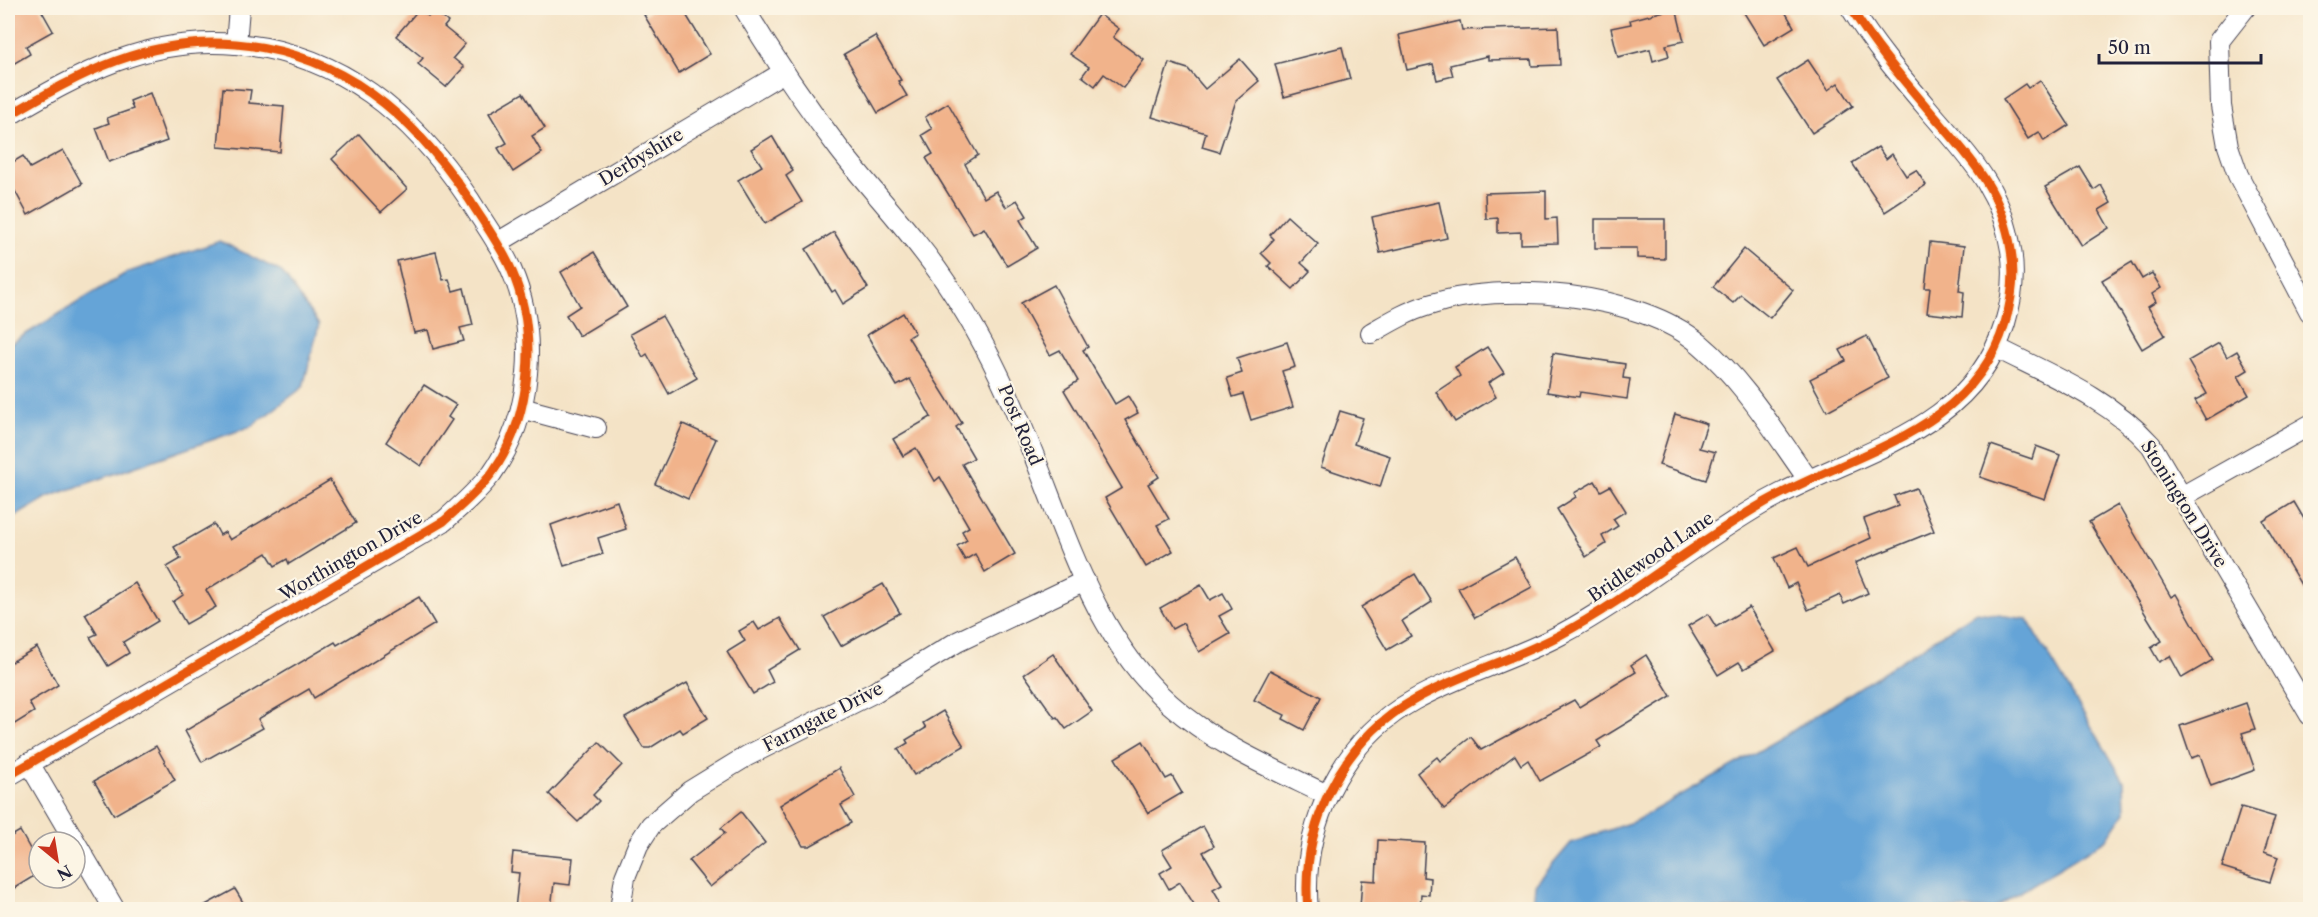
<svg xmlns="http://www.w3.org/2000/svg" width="2318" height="917" viewBox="0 0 2318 917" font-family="'Libre Caslon Text',serif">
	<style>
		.water { fill: #65a4d7; stroke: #446389; stroke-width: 1.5 }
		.building { fill: #f1b38b }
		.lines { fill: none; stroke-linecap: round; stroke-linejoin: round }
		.street-casing { stroke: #423f50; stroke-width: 22 }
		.street { stroke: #fff; stroke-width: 20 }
		.cycleway-casing { stroke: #fcf5e5; stroke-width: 13 }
		.cycleway { stroke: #e8590c; stroke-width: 9 }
		.labels { text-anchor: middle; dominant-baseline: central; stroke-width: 4.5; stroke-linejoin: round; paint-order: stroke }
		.street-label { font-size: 18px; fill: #22223b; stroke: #fcf5e5 }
	</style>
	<rect width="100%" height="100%" fill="#fcf5e5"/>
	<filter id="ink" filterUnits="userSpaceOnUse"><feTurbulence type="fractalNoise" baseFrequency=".0167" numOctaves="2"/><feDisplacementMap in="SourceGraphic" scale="12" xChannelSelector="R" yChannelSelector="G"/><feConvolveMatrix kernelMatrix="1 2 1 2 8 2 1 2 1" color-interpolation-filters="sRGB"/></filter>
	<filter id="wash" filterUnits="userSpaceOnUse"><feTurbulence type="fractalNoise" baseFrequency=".008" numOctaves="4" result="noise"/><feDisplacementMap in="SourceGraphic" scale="24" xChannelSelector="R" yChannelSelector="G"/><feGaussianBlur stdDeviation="1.35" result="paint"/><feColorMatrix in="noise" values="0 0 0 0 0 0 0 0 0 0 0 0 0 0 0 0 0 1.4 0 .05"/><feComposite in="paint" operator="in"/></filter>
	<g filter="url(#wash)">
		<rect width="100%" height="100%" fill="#f4e3c6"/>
		<!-- water -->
		<g class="water">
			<path d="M220,241l62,31 37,53 -16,62 -51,39 -204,71 -40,24v-176l118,-72z"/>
			<path d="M1976,612l51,7 97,162 1,31 -18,27 -114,70h-460l2,-24 36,-42 64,-22 148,-84z"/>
		</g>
		<g id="blocks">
			<!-- building -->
			<g class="building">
				<path d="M8,8h32l13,23 -27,15 4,8 -22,13z"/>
				<path d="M656,8h26l28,46 -31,19 -35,-58z"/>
				<path d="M1676,8l8,33 -18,4 3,11 -16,5 -3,-12 -32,8 -7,-29 20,-4 -1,-4z"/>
				<path d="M1741,8h42l11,19 -30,18z"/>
				<path d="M419,9l9,7 5,-6 15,12 -4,5 21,17 -12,14 11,9 -18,20 -28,-23 5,-6 -27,-22z"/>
				<path d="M1099,14l20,15 -6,8 31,23 -21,28 -19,-14 -9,12 -13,-10 7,-9 -19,-13z"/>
				<path d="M1460,21l2,9 96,-3 2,38 -28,1 -1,-7 -43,1v-4l-38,9 3,11 -16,4 -4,-16 -26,6 -8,-35z"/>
				<path d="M875,36l26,44 -3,1 9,15 -29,17 -34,-59z"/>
				<path d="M1342,47l8,32 -66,18 -9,-33z"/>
				<path d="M1240,59l19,22 -23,20 -17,51 -17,-5 4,-14 -54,-16 17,-54 19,6 17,20z"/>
				<path d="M1808,60l20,30 10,-7 15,23 -41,27 -35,-53z"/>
				<path d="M2040,80l29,45 -25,16 -5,-9 -11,7 -25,-40 22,-15 3,4z"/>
				<path d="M223,88l28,2 -2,13 35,3 -4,46 -62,-5z"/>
				<path d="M150,93l17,48 -58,21 -13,-34 13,-5 -2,-5 26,-9 -3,-8z"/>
				<path d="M523,93l22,35 -13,8 10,17 -29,19 -15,-24 9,-5 -18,-30z"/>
				<path d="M948,103l30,52 -13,9 19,34 12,-7 10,16 11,-7 10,16 -7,4 17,28 -30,18 -23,-38 -11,6 -47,-76 7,-4 -11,-19 10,-6 -7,-12z"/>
				<path d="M359,134l48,55 -26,23 -49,-53z"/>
				<path d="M772,136l21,35 -7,5 16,26 -37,22 -27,-44 24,-14 -11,-17z"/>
				<path d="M1878,147l8,12 6,-5 14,22 10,-6 10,15 -41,27 -33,-49z"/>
				<path d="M63,150l19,34 -54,31 -20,-37v-13l15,-9 7,12z"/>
				<path d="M2080,167l14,23 7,-5 10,18 -12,7 10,18 -28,18 -36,-59z"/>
				<path d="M1546,191v28l11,-1 1,25 -37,1v-12l-23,1v-15l-12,1 -1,-26z"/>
				<path d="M1439,202l8,36 -67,15 -8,-36z"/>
				<path d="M1287,216l31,28 -17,19 9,8 -17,18 -25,-23 3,-3 -10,-10 13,-14 -4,-4z"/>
				<path d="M1595,219h70v40l-28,-1v-10h-42z"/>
				<path d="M834,232l34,56 -25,16 -8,-14 -3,2 -26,-43z"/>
				<path d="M1930,242l34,4 -5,45 5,1 -2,25 -35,-4 3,-25h-5z"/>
				<path d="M1744,249l49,41 -23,28 -29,-23 -8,8 -20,-16z"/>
				<path d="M436,252l7,28 6,-1 4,12 11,-3 9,37 -13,3 4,13 -31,8 -5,-19 -14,3 -17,-72z"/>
				<path d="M594,252l33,55 -48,29 -13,-21 14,-9 -19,-34z"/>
				<path d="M2132,262l10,17 10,-6 9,15 -9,6 4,8 -8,5 17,28 -23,14 -40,-69z"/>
				<path d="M1054,285l34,62 -5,3 32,54 13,-8 10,17 -13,7 34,57 -11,7 21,35 -12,6 16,26 -27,16 -41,-69 17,-10 -58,-98 14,-9 -18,-31 -10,5 -29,-52z"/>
				<path d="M903,313l12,20 -7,4 54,86 -6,4 18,31 -12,6 53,90 -30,18 -10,-18 -10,6 -8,-14 10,-6 -5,-9 7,-4 -29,-50 -5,4 -19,-33 -13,8 -10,-17 38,-22 -21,-38 -13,7 -30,-51z"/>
				<path d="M662,316l35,62 -28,16 -22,-40 -4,3 -13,-23z"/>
				<path d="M1867,336l21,42 -61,33 -17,-32 36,-18 -6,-11z"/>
				<path d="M1287,342l8,25 -13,4 11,36 -42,13 -8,-26 -10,3 -6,-19 15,-5 -5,-15z"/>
				<path d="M2219,343l8,14 10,-6 11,19 -10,6 11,19 -43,25 -11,-20 12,-6 -19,-33z"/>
				<path d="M1487,347l17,26 -16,10 8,14 -41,25 -19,-30 24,-16 -5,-9z"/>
				<path d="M1553,353l72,11 -2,14 7,1 -3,20 -47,-7 -1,5 -32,-5z"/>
				<path d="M424,385l32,20 -8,12 4,3 -31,46 -35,-24z"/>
				<path d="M1340,411l23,7 -9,26 36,12 -10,31 -59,-20z"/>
				<path d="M1675,414l32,10 -8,24 16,4 -9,28 -47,-15z"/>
				<path d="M683,424l33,15 -28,60 -33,-15z"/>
				<path d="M1991,445l41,14 4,-13 24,9 -15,44 -65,-22z"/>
				<path d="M330,480l26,43 -67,41 -2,-5 -12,7 -8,-13 -61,37 10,17 -30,17 -13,-22 10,-7 -16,-28 14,-8 -7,-12 40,-23 6,11 5,-3 5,8z"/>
				<path d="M1595,481l6,10 9,-5 16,25 -13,8 5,7 -16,10 4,8 -20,13 -29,-48 19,-12 -2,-4z"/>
				<path d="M1916,488l18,43 -79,32 13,30 -24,11 -4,-9 -32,15 -12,-27 -9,5 -13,-30 24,-11 10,20 63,-29 -7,-19 34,-13 -4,-10z"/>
				<path d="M617,501l9,28 -28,9 5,16 -39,12 -13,-41z"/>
				<path d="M2294,502l16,27v71l-47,-79z"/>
				<path d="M2118,505l53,92 5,-3 37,66 -31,18 -12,-22 -11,6 -8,-14 11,-7 -73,-119z"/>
				<path d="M1515,557l17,30 -57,31 -17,-30z"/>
				<path d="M1415,574l17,28 -30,19 9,15 -24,14 -26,-43z"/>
				<path d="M135,583l23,38 -35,21 6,11 -21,13 -18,-29 7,-3 -12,-20z"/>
				<path d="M883,584l17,29 -59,33 -17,-29z"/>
				<path d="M1201,585l9,15 13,-7 9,16 -13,7 11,18 -31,18 -16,-29 -11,6 -12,-21z"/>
				<path d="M419,597l16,27 -121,74 -5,-9 -51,30 5,9 -61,34 -17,-31 150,-89 2,3z"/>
				<path d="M1749,607l26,44 -31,18 -5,-7 -21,13 -30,-49 20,-12 8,13z"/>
				<path d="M780,618l20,32 -33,20 6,12 -20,12 -26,-42 18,-11 -6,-10 15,-9 5,8z"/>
				<path d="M37,647l21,38 -29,17 5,10 -21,13 -5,-9v-52z"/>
				<path d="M1053,654l39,57 -26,18 -9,-12 -2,1 -31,-44z"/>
				<path d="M1646,655l25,41 -74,45 4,6 -61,34 -12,-21 -7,5 -6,-10 -71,54 -27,-36 20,-16 3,4 31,-24 10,13 93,-50 5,7 57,-35 -5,-7z"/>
				<path d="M1270,670l51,27 -17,33 -21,-11 2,-4 -31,-15z"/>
				<path d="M687,683l21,35 -25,15 -3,-4 -30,19h-6l-19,-30z"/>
				<path d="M2246,703l9,26 -13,4 13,37 -44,16 -11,-31 -9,3 -11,-32z"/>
				<path d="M943,711l21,35 -50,29 -16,-26 10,-6 -2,-3 20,-12 -3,-5z"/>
				<path d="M1143,741l23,38 6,-3 10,17 -34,20 -33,-55z"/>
				<path d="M599,742l23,23 -29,30 6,6 -21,21 -29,-28z"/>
				<path d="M156,746l19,34 -61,35 -20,-34z"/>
				<path d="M839,768l16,29 -14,8 10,18 -41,23h-7l-23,-41z"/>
				<path d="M2241,807l34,10 -11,35 14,5 -8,25 -48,-15z"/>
				<path d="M741,812l24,31 -55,44 -21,-26 36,-28 -4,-5z"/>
				<path d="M1203,826l11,20 -11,6 19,32 -9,5 12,20h-28l-17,-27 -11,7 -9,-16 12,-7 -10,-16z"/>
				<path d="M20,831l19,34v8l-31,19v-54z"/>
				<path d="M1378,840l47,3 -2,34 7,1 -1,17 -8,-1 -1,15 -60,-2 2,-27 14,1z"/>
				<path d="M513,852l60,6 -3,27 -16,-2 -3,26h-36l4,-36 -8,-1z"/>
				<path d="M235,889l12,20h-49z"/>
			</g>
		</g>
	</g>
	<g filter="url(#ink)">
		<use href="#blocks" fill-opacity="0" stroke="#423f50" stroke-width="1.5"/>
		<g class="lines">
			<defs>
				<g id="street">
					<path d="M744,8c29,49 61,96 96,142 35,45 75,86 107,134 27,40 50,84 69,129 45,99 70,216 154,291 46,41 102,64 157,91"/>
					<path d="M2245,8l-26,33 2,65 7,40 10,29 72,137"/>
					<path d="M236,44l3,-36"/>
					<path d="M8,116c73,-43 140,-80 228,-72 105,9 177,71 233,155 14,23 31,45 42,70 28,63 21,148 -19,204 -14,18 -31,33 -48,48l-436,255"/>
					<path d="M497,243l287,-171"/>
					<path d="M1371,333c19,-11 37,-22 58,-28 74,-25 210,-12 271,39 44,37 75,89 108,135"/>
					<path d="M1997,348c55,28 113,51 154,97l159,270"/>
					<path d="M521,408l75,20"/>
					<path d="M2183,496l127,-71"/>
					<path d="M29,763l86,147"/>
					<path d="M620,910l5,-33 13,-32 13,-20 39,-34 57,-35 128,-64 82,-50 128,-61"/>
					<path d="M1308,910c-8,-83 33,-169 106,-210 46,-26 99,-40 146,-65 71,-38 133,-91 202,-131 89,-52 210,-70 243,-181 7,-23 10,-49 6,-73 -10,-64 -44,-95 -83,-141 -28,-33 -55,-65 -77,-101"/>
				</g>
			</defs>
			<!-- street casing -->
			<use href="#street" class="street-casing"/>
			<!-- street -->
			<use href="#street" class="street"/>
			<defs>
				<g id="cycleway">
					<path d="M8,116c73,-43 140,-80 228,-72 105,9 177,71 233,155 14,23 31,45 42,70 28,63 21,148 -19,204 -14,18 -31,33 -48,48l-436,255"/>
					<path d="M1308,910c-8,-83 33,-169 106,-210 46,-26 99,-40 146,-65 71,-38 133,-91 202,-131 89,-52 210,-70 243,-181 7,-23 10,-49 6,-73 -10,-64 -44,-95 -83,-141 -28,-33 -55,-65 -77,-101"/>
				</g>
			</defs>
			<!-- cycleway casing -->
			<use href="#cycleway" class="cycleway-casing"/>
			<!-- cycleway -->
			<use href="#cycleway" class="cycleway"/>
		</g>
	</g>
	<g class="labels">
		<!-- street labels -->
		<g class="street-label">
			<text transform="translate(641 157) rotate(-31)">Derbyshire</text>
			<text transform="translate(1020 425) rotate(67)">Post Road</text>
			<text transform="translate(2184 504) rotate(58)">Stonington Drive</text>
			<text transform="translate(351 556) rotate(-30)">Worthington Drive</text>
			<text transform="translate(1651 557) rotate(-34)">Bridlewood Lane</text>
			<text transform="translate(823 717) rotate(-27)">Farmgate Drive</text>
		</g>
	</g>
	<!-- margin -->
	<rect width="2318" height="917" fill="none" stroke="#fcf5e5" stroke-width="30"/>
	<!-- north arrow -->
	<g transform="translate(57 860) rotate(150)"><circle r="28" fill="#fcf5e5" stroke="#a5a1a1" stroke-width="1.5"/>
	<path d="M0-4.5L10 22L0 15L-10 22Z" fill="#c8321e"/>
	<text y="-9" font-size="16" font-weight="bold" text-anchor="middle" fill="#22223b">N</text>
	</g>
	<!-- scale -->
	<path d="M2099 54v9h162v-9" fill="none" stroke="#22223b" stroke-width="3"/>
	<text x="2108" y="54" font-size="18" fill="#22223b" stroke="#fcf5e5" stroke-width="4.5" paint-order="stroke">50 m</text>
</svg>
